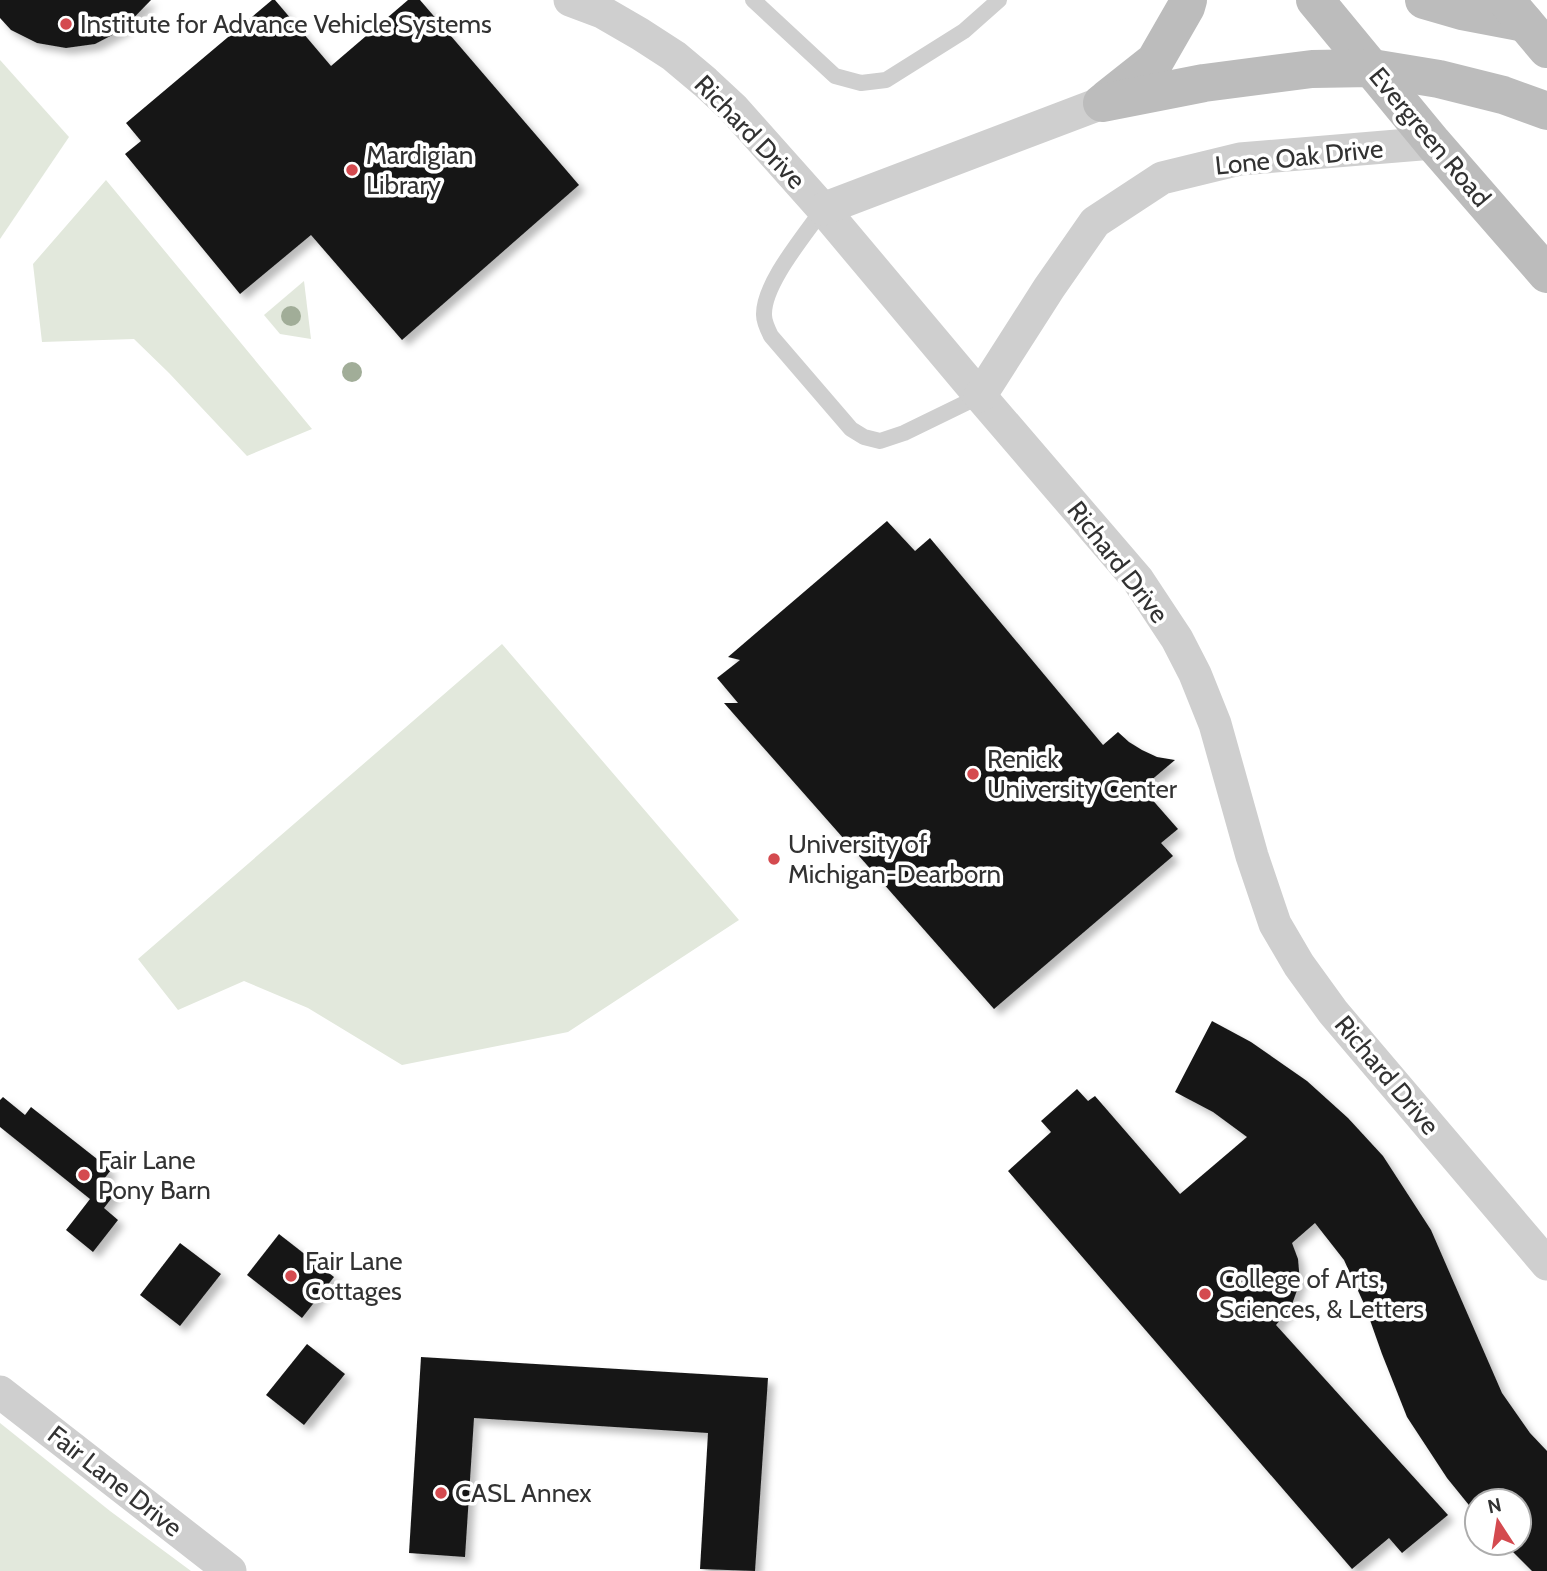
<svg xmlns="http://www.w3.org/2000/svg" width="1547" height="1571" viewBox="0 0 1547 1571" font-family="Cabin,sans-serif">
	<style>
		.green { fill: #e2e8dc }
		.building { fill: #191919; filter: url(#shadow) }
		.lines { fill: none; stroke-linecap: round; stroke-linejoin: round }
		.lane { stroke: #cfcfcf; stroke-width: 16 }
		.street { stroke: #cfcfcf; stroke-width: 33 }
		.secondary { stroke: #bcbcbc; stroke-width: 38 }
		.tree { fill: #a1ad98 }
		.poi-dot { fill: #d44a4f; stroke: #fff; stroke-width: 2.5 }
		.labels { text-anchor: middle; dominant-baseline: central; stroke-width: 7; stroke-linejoin: round; paint-order: stroke }
		.poi-label { font-size: 26px; fill: #323232; stroke: #fff; text-anchor: start }
		.street-label { font-size: 26px; fill: #323232; stroke: #fff }
	</style>
	<defs>
		<filter id="shadow"><feDropShadow dx="6" dy="6" stdDeviation="3.5" flood-color="#0004"/></filter>
	</defs>
	<rect width="100%" height="100%" fill="#fff"/>
	<!-- green -->
	<g class="green">
		<path d="M0,60l69,77 -69,102z"/>
		<path d="M106,180l206,249 -65,27 -78,-83 -35,-34 -92,3 -9,-78z"/>
		<path d="M304,281l7,58 -31,-5 -16,-19z"/>
		<path d="M502,644l237,276 -171,112 -166,33 -94,-57 -64,-27 -66,29 -40,-51z"/>
		<path d="M0,1423l110,88 81,60h-191z"/>
	</g>
	<!-- building -->
	<g class="building">
		<path d="M0,0h151l-29,30 -27,14 -29,4 -29,-5 -26,-13 -11,-12z"/>
		<path d="M272,0h3l56,66 77,-66h12l159,185 -177,155 -91,-105 -71,59 -115,-140 16,-13 -15,-18z"/>
		<path d="M887,521l28,30 15,-13 173,207 15,-13 11,10 13,8 15,7 18,3 -33,28 36,41 -17,14 12,13 -179,153 -270,-306h14l-21,-25 23,-18 -12,-3z"/>
		<path d="M1212,1021l39,21 56,39 41,37 35,38 48,74 71,163 28,40 17,18v120h-15l-28,-28h15v-42h-42v14l-30,-37 -40,-61 -25,-63 -17,-48 -21,-46 -29,-37 -23,20 6,16 2,23 -9,25 -15,18 172,190 -46,38 -13,-15 -37,31 -344,-398 43,-39 -10,-11 36,-32 11,12 7,-5 85,98 67,-57 -34,-25 -38,-20z"/>
		<path d="M3,1097l22,18 6,-8 80,63 -7,9 14,11 -14,18 14,12 -25,32 -27,-22 24,-31 -90,-72v-27z"/>
		<path d="M279,1234l55,43 -32,41 -55,-43z"/>
		<path d="M180,1243l41,31 -41,52 -40,-31z"/>
		<path d="M307,1344l38,30 -41,51 -38,-30z"/>
		<path d="M421,1357l347,21 -13,193 -55,-2 8,-136 -234,-15 -9,139 -56,-4z"/>
	</g>
	<g class="lines">
		<!-- lane -->
		<g class="lane">
			<path d="M753,0l82,76 26,7 25,-3 78,-49 35,-31"/>
			<path d="M823,209c-18,26 -60,75 -59,106 0,7 4,15 7,21l80,93 13,8 16,4 24,-8 76,-37"/>
		</g>
		<!-- street -->
		<g class="street">
			<path d="M570,0l32,12 38,22 34,22 31,26 28,26 90,101 157,187 158,184 39,59 18,35 20,50 37,132 23,68 24,41 34,47 214,252"/>
			<path d="M823,209l279,-106"/>
			<path d="M980,396l69,-108 46,-66 67,-44 78,-19 193,-16"/>
			<path d="M0,1392l230,179"/>
		</g>
		<!-- secondary -->
		<g class="secondary">
			<path d="M1315,0l118,143 114,131"/>
			<path d="M1424,0l38,11 63,12"/>
			<path d="M1509,4l38,45"/>
			<path d="M1107,99l48,-38 31,-54 2,-7"/>
			<path d="M1102,103l102,-20 108,-14 60,-1 67,11 64,16 44,16"/>
		</g>
	</g>
	<!-- trees -->
	<g class="tree">
		<circle cx="291" cy="316" r="10"/>
		<circle cx="352" cy="372" r="10"/>
	</g>
	<!-- markers -->
	<g class="poi-dot">
		<circle cx="66" cy="24" r="7"/>
		<circle cx="352" cy="170" r="7"/>
		<circle cx="973" cy="774" r="7"/>
		<circle cx="774" cy="859" r="7"/>
		<circle cx="84" cy="1175" r="7"/>
		<circle cx="291" cy="1276" r="7"/>
		<circle cx="1205" cy="1294" r="7"/>
		<circle cx="441" cy="1493" r="7"/>
	</g>
	<g class="labels">
		<!-- poi labels -->
		<g class="poi-label">
			<text x="80" y="24">Institute for Advance Vehicle Systems</text>
			<text x="366" y="155">Mardigian<tspan x="366" dy="30">Library</tspan></text>
			<text x="987" y="759">Renick<tspan x="987" dy="30">University Center</tspan></text>
			<text x="788" y="844">University of<tspan x="788" dy="30">Michigan-Dearborn</tspan></text>
			<text x="98" y="1160">Fair Lane<tspan x="98" dy="30">Pony Barn</tspan></text>
			<text x="305" y="1261">Fair Lane<tspan x="305" dy="30">Cottages</tspan></text>
			<text x="1219" y="1279">College of Arts,<tspan x="1219" dy="30">Sciences, &amp; Letters</tspan></text>
			<text x="455" y="1493">CASL Annex</text>
		</g>
		<!-- street labels -->
		<g class="street-label">
			<text transform="translate(750 132) rotate(46)">Richard Drive</text>
			<text transform="translate(1430 137) rotate(50)">Evergreen Road</text>
			<text transform="translate(1299 157) rotate(-6)">Lone Oak Drive</text>
			<text transform="translate(1118 562) rotate(52)">Richard Drive</text>
			<text transform="translate(1387 1075) rotate(50)">Richard Drive</text>
			<text transform="translate(115 1481) rotate(38)">Fair Lane Drive</text>
		</g>
	</g>
	<!-- north arrow -->
	<g transform="translate(1498 1522) rotate(348)"><circle r="33" fill="#ffffff" stroke="#adadad" stroke-width="2"/>
	<path d="M0-5L12 26L0 18L-12 26Z" fill="#d44a4f"/>
	<text y="-10" font-size="19" font-weight="bold" text-anchor="middle" fill="#323232">N</text>
	</g>
</svg>
